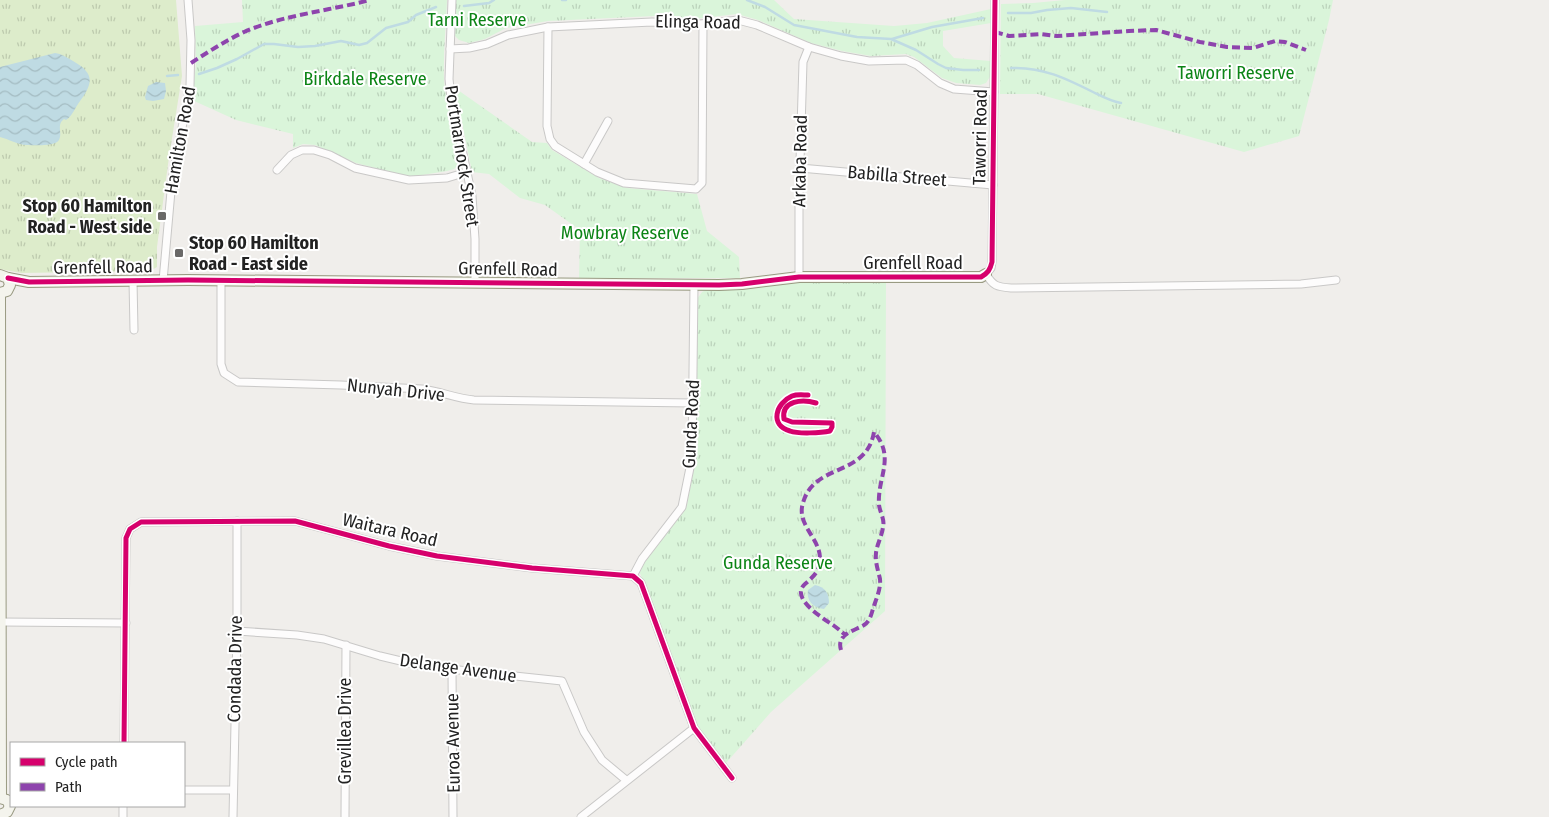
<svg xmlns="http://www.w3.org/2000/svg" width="1549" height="817" viewBox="0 0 1549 817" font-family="'Fira Sans Condensed',sans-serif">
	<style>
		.grass { fill: url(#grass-tufts) }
		.park { fill: url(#park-tufts) }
		.water { fill: url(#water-waves) }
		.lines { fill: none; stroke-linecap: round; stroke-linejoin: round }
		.stream { stroke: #bfdbe3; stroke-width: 2.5 }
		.street-casing { stroke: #c9c8c7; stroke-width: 9 }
		.secondary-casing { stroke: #999a82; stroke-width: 12 }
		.street { stroke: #fdfcfc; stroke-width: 7 }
		.secondary { stroke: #f4f4ed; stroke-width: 10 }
		.quiet { stroke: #8e44ad; stroke-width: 4; stroke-dasharray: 8 4; stroke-linecap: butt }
		.cycleway-casing { stroke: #fff; stroke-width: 8 }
		.cycleway { stroke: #d6006c; stroke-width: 5 }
		.poi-dot { fill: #6a6968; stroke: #fff; stroke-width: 2 }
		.labels { text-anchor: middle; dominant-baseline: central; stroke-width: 4; stroke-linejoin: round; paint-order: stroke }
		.park-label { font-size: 18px; fill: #0c8416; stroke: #fff }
		.street-label { font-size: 18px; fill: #222; stroke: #fff }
		.poi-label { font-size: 18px; font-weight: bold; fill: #222; stroke: #fff; text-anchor: end }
	</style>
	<defs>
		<pattern id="grass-tufts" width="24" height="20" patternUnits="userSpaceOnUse" patternTransform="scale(1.25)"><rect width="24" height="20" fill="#ddeccb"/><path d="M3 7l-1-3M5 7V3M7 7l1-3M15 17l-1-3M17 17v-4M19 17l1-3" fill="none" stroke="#bdcaae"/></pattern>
		<pattern id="park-tufts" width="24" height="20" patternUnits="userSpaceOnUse" patternTransform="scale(1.25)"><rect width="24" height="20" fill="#daf5da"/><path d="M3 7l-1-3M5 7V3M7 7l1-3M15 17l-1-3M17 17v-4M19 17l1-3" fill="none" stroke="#bbd2bb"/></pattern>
		<pattern id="water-waves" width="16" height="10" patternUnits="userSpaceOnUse" patternTransform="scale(1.25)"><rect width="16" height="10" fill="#bfdbe3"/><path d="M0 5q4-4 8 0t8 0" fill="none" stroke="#a4bcc2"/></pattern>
	</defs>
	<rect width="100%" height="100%" fill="#f0eeeb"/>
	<!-- grass -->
	<path class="grass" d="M0,0h176l6,76 -13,81 -12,90v20l-7,4 -129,2 -21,-4z"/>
	<!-- park -->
	<g class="park">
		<path d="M242,0h205c-1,27 -4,54 -3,81 2,28 16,55 15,83l-5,5 -7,2 -37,6 -54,-14 -41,-18 -12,-1 -10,4v-14l-57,-14 -44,-20 4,-35 -1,-39 48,-4z"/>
		<path d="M456,0h318l20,19 100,7 33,-3 64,-14v14l-48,8v15l11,12 37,3v14l-5,8 -6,2 -24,-2 -14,-5 -28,-21 -8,-3 -35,2 -29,-5 -31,-8 -53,-23 -21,-6 -51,6 -32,-4 -106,5 -42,7 -21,11 -16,4 -10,-3 -4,-4z"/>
		<path d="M1065,0h268l-4,20 -30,116 -55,16 -206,-58h-38l1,-90 32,-1z"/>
		<path d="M455,88l77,54 15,1 5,7 47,28 28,10 70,6 10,37 32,26 1,21h-161l1,-48 -35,-25 -25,-7 -31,-24 -17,-2z"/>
		<path d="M842,280l44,1 -1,330 -114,101 -45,51 -29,-37 -57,-153 1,-6 46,-62 9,-48 1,-158 5,-7 4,-2 93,-8z"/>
	</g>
	<!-- water -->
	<g class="water">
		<path d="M55,53c7,1 11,4 18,8 23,13 20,23 5,43 -4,6 -6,12 -12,16l-2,-1c-8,6 -1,14 -5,21 -4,7 -26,5 -33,5 -7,0 -18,-6 -26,-8v-70z"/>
		<path d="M156,82l9,1 1,8 -2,8 -11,2 -7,-1 -1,-3 3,-11z"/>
		<path d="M815,585c10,2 14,8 14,18l-5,6c-11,-1 -18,-9 -16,-19z"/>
	</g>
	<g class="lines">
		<!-- stream -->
		<g class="stream">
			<path d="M562,0h4"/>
			<path d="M747,0l18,7 29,18 63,12 34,2 25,11 22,14 8,4 17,2h16"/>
			<path d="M464,6l25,-3 5,-3"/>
			<path d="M1008,13h23l16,-3 24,-2 36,4"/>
			<path d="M892,39l40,-12 51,-9"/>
			<path d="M1011,68c32,-1 54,10 82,24 10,5 17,9 28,11"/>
			<path d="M199,74l18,-6 20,-9 27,-15h10l24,3 17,-1 26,-5 18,4 8,-2 19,-15 22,-6 8,-7 20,-8"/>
			<path d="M167,76l11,-1"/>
		</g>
		<defs>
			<g id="street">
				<path d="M452,0l-3,79 2,19 21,98 3,43v44"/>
				<path d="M995,0l-3,262 -1,6 -5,6c7,12 11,13 25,14l290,-4 35,-4"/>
				<path d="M548,27l-1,99 3,13 5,7 42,26 27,11 72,6 6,-6 1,-159"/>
				<path d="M450,49l19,-1 18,-4 21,-9 40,-8 104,-5 51,2 35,-4 19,5 52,22 32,9 28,5 37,-1 11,5 23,18 14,6 40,3"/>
				<path d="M584,164l24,-43"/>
				<path d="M800,168l193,17"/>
				<path d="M277,170l14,-15 11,-5h12l16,5 25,13 54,12 38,-2 20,-6"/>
				<path d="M799,277v-82l4,-133 6,-15"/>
				<path d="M221,280v84l3,9 14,9 103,3 81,4c18,2 35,10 52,11l219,3"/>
				<path d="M133,281l1,49"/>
				<path d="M163,281l9,-101 18,-94 1,-46 -3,-40"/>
				<path d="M633,576l9,-17 40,-52 10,-49 2,-173"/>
				<path d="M1,622l125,1"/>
				<path d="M237,631l60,4 27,4 56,17 42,10 140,15 22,51 18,28 24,20"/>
				<path d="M452,669l1,148"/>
				<path d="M124,743l2,-205 4,-9 11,-7 154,-1 94,25 48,10 95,12 101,8 8,7 53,145 38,50"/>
				<path d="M184,790h49"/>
				<path d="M123,806v11"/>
				<path d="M233,817l4,-186v-110"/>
				<path d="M345,817l1,-172"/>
				<path d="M581,817l113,-89"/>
			</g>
			<g id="secondary">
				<path d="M0,275l8,3 2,7 -3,6 -7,2"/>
				<path d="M8,278l21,4 159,-2 531,5 23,-1 57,-7h182l5,-3"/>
				<path d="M0,293l1,505"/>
				<path d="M0,798l7,2 3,6 -3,6 -7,3"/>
			</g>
		</defs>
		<!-- street casing -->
		<use href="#street" class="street-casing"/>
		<!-- secondary casing -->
		<use href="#secondary" class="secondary-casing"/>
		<!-- street -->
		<use href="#street" class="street"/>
		<!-- secondary -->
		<use href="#secondary" class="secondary"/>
		<!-- quiet -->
		<g class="quiet">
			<path d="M995,32l14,4 32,-2 16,2 72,-5 27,-1 44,12 27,5 26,1 22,-7 10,1 21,8"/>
			<path d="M191,63c17,-11 34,-22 53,-31 39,-17 84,-21 126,-32"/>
			<path d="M841,650c-5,-16 13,-19 23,-25 6,-4 7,-10 9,-16 3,-10 8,-20 7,-30 -2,-9 -5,-17 -4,-26 1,-9 6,-17 7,-26 2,-8 -3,-14 -4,-22 -2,-28 17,-47 -5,-73 -8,47 -63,29 -72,75 -3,20 19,33 18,53 0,11 -7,17 -15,24 -16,14 19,35 28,41 4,3 8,6 12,10"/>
		</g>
		<defs>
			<g id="cycleway">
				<path d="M8,278l21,4 159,-2 531,5 23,-1 57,-7h182c7,-4 9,-7 11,-15l3,-262"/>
				<path d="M808,395c-5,0 -11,-1 -16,1 -16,7 -23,29 -2,35 8,3 31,2 40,0l2,-4v-4l-40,-1 -8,-3c-3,-19 19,-20 32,-16"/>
				<path d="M124,743l2,-205 4,-9 11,-7 154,-1 94,25 48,10 95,12 101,8 8,7 53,145 38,50"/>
			</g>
		</defs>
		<!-- cycleway casing -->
		<use href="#cycleway" class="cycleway-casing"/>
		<!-- cycleway -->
		<use href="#cycleway" class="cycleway"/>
	</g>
	<!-- markers -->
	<g class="poi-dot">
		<rect x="157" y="211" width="10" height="10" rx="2.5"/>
		<rect x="174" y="248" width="10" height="10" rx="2.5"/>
	</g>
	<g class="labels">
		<!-- park labels -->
		<g class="park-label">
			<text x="477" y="20">Tarni Reserve</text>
			<text x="1236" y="73">Taworri Reserve</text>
			<text x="365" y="79">Birkdale Reserve</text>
			<text x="625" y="233">Mowbray Reserve</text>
			<text x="778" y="563">Gunda Reserve</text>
		</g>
		<!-- street labels -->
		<g class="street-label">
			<text transform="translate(698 22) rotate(1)">Elinga Road</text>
			<text transform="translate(980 137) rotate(-89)">Taworri Road</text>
			<text transform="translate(180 140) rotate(-80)">Hamilton Road</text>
			<text transform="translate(462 156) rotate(81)">Portmarnock Street</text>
			<text transform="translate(800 161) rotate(-89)">Arkaba Road</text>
			<text transform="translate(897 176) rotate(5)">Babilla Street</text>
			<text x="913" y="263">Grenfell Road</text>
			<text transform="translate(103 267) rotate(-1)">Grenfell Road</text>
			<text transform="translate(508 269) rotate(1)">Grenfell Road</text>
			<text transform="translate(396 390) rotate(6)">Nunyah Drive</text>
			<text transform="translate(691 424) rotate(-87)">Gunda Road</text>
			<text transform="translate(390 530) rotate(13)">Waitara Road</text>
			<text transform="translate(458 668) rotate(8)">Delange Avenue</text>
			<text transform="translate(235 669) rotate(-89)">Condada Drive</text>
			<text transform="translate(345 731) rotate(-90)">Grevillea Drive</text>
			<text transform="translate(453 743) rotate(-91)">Euroa Avenue</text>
		</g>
		<!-- poi labels -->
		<g class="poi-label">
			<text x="152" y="206">Stop 60 Hamilton<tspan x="152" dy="21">Road - West side</tspan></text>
			<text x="189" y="243" text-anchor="start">Stop 60 Hamilton<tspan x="189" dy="21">Road - East side</tspan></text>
		</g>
	</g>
	<!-- legend -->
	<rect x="10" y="742" width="175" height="65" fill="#ffffff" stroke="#a7a7a7"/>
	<rect x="20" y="758" width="25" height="8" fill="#d6006c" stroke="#a7a7a7"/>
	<text x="55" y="767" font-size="15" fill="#222222">Cycle path</text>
	<rect x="20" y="783" width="25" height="8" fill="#8e44ad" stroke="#a7a7a7"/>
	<text x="55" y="792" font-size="15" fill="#222222">Path</text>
</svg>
